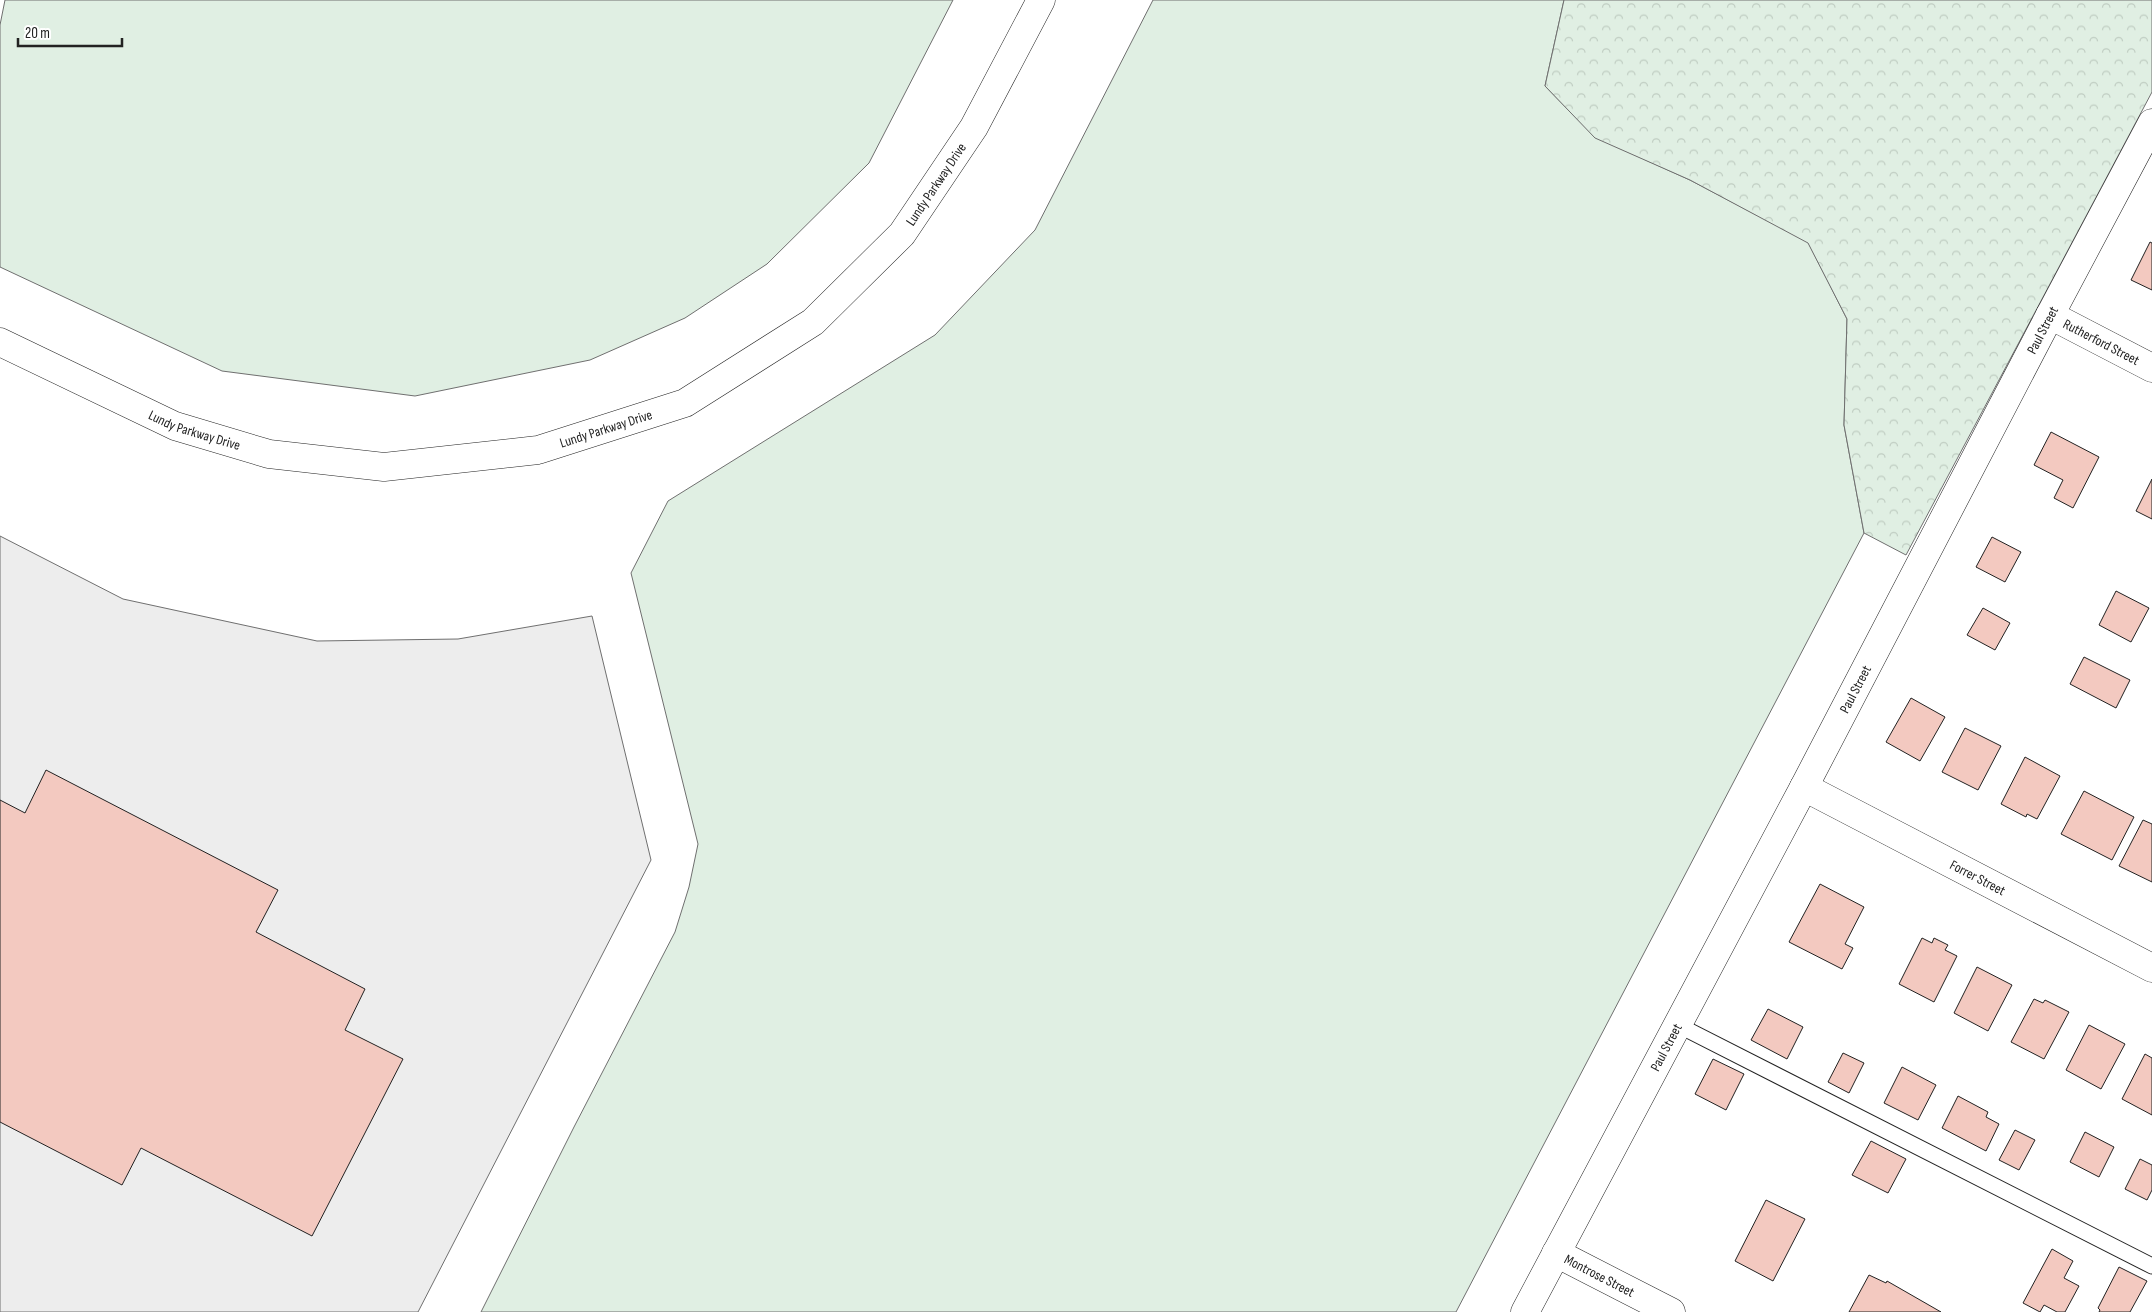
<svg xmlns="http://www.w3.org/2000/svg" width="2152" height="1312" viewBox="0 0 2152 1312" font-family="'Sofia Sans Condensed',sans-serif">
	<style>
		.grass { fill: #e0efe3; stroke: #6f6f6f }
		.forest { fill: url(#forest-crowns); stroke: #6f6f6f }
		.parking { fill: #ededed; stroke: #6f6f6f }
		.building { fill: #f3c9c0; stroke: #222 }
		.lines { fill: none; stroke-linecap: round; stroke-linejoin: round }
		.service-casing { stroke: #222; stroke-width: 17 }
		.minor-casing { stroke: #222; stroke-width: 29 }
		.service { stroke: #fff; stroke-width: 15 }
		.minor { stroke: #fff; stroke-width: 28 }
		.labels { text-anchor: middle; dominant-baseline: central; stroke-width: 4; stroke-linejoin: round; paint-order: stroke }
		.street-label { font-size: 14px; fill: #222; stroke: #fff }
	</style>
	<defs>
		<pattern id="forest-crowns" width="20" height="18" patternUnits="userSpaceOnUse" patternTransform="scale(1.25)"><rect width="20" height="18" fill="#e0efe3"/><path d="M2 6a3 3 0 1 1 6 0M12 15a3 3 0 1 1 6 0" fill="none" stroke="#c0cdc2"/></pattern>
	</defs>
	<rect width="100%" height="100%" fill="#fff"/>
	<!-- grass -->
	<g class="grass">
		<path d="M5,0h948l-84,163 -102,101 -82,54 -95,42 -175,36 -193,-25 -222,-104v-242z"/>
		<path d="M1153,0h411l-19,86 50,51 95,43 118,62 39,77 -3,106 20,108 -408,779h-975l93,-185 101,-195 14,-45 9,-43 -67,-271 37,-72 267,-166 100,-105z"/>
	</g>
	<!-- forest -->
	<path class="forest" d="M1564,0h588v92l-246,463 -42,-22 -20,-108 3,-106 -39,-76 -118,-63 -95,-42 -50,-52z"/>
	<!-- parking -->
	<path class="parking" d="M0,536l123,63 194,42 141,-2 134,-23 59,244 -233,452h-418z"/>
	<!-- building -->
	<g class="building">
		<path d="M2150,242l2,1v47l-21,-10z"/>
		<path d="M2051,432l48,25 -26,51 -19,-10 9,-18 -29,-15z"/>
		<path d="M2152,479v40l-16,-8z"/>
		<path d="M1992,537l29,15 -16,30 -29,-15z"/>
		<path d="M2116,591l33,17 -18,34 -32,-17z"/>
		<path d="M1983,608l27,15 -15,27 -28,-15z"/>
		<path d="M2084,657l46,23 -14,28 -46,-24z"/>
		<path d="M1911,698l34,19 -25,44 -34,-19z"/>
		<path d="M1965,728l36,18 -23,44 -36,-18z"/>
		<path d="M2025,757l35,19 -23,43 -10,-5 -1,3 -25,-13z"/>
		<path d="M46,770l232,120 -22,42 109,57 -20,41 58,29 -91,177 -171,-88 -19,37 -122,-63v-322l25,13z"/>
		<path d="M2084,791l50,26 -22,43 -51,-26z"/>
		<path d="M2143,820l9,4v58l-33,-16z"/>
		<path d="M1820,884l44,23 -19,37 8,4 -11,21 -53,-27z"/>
		<path d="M1922,938l10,5 2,-5 14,7 -3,5 12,6 -23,46 -35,-18z"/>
		<path d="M1977,967l35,18 -24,46 -34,-18z"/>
		<path d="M2034,999l9,4 2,-3 24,12 -25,47 -33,-17z"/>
		<path d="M1768,1009l35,18 -16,32 -36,-19z"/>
		<path d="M2089,1025l36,19 -24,45 -35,-19z"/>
		<path d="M1843,1053l21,10 -15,30 -21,-11z"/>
		<path d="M2145,1054l7,4v57l-30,-16z"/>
		<path d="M1713,1059l31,15 -18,36 -31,-16z"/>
		<path d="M1902,1067l34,18 -18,35 -34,-17z"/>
		<path d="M1958,1096l30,16 -2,5 13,7 -13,27 -44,-23z"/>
		<path d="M2015,1130l20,10 -16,30 -20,-10z"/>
		<path d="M2085,1132l29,15 -15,30 -29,-15z"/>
		<path d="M1871,1141l35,18 -18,34 -36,-18z"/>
		<path d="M2140,1159l12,6v25l-5,10 -22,-11z"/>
		<path d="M1766,1200l39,19 -32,62 -38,-20z"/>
		<path d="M2052,1249l21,12 -9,17 15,8 -14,26h-8l-13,-7 -4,7 -17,-9z"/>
		<path d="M2119,1267l28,14 -17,31h-31l1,-2 -2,-2z"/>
		<path d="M1869,1275l17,8 1,-2 54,31h-92z"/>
	</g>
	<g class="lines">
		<defs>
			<path id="service" d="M1676,1024l476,242"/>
			<g id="minor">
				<path id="s1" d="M2050,315l102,53"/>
				<path id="s2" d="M0,342l175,84 94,28 115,13 154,-17 147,-47 128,-81 89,-88 72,-107 67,-127"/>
				<path id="s3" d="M1804,787l348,181"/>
				<path id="s4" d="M1556,1253l115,59"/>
				<path id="s5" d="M1525,1312l279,-525 246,-472 102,-192"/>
			</g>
		</defs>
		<!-- service casing -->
		<use href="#service" class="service-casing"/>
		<!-- minor casing -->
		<use href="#minor" class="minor-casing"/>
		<!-- service -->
		<use href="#service" class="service"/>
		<!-- minor -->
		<use href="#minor" class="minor"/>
	</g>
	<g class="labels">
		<!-- street labels -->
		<g class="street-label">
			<text stroke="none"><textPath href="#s2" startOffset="1054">Lundy Parkway Drive</textPath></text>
			<text stroke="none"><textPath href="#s5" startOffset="1110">Paul Street</textPath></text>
			<text stroke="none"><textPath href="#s1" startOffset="58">Rutherford Street</textPath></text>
			<text stroke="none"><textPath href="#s2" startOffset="214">Lundy Parkway Drive</textPath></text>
			<text stroke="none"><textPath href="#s2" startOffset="634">Lundy Parkway Drive</textPath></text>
			<text stroke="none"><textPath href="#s5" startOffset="705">Paul Street</textPath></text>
			<text stroke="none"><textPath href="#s3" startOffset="196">Forrer Street</textPath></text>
			<text stroke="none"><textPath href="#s5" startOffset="300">Paul Street</textPath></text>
			<text stroke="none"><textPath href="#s4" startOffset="49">Montrose Street</textPath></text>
		</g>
	</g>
	<!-- scale -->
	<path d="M18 38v8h104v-8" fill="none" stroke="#222222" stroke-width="2.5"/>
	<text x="25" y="38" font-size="15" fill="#222222" stroke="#ffffff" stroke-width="4" paint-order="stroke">20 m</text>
</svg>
